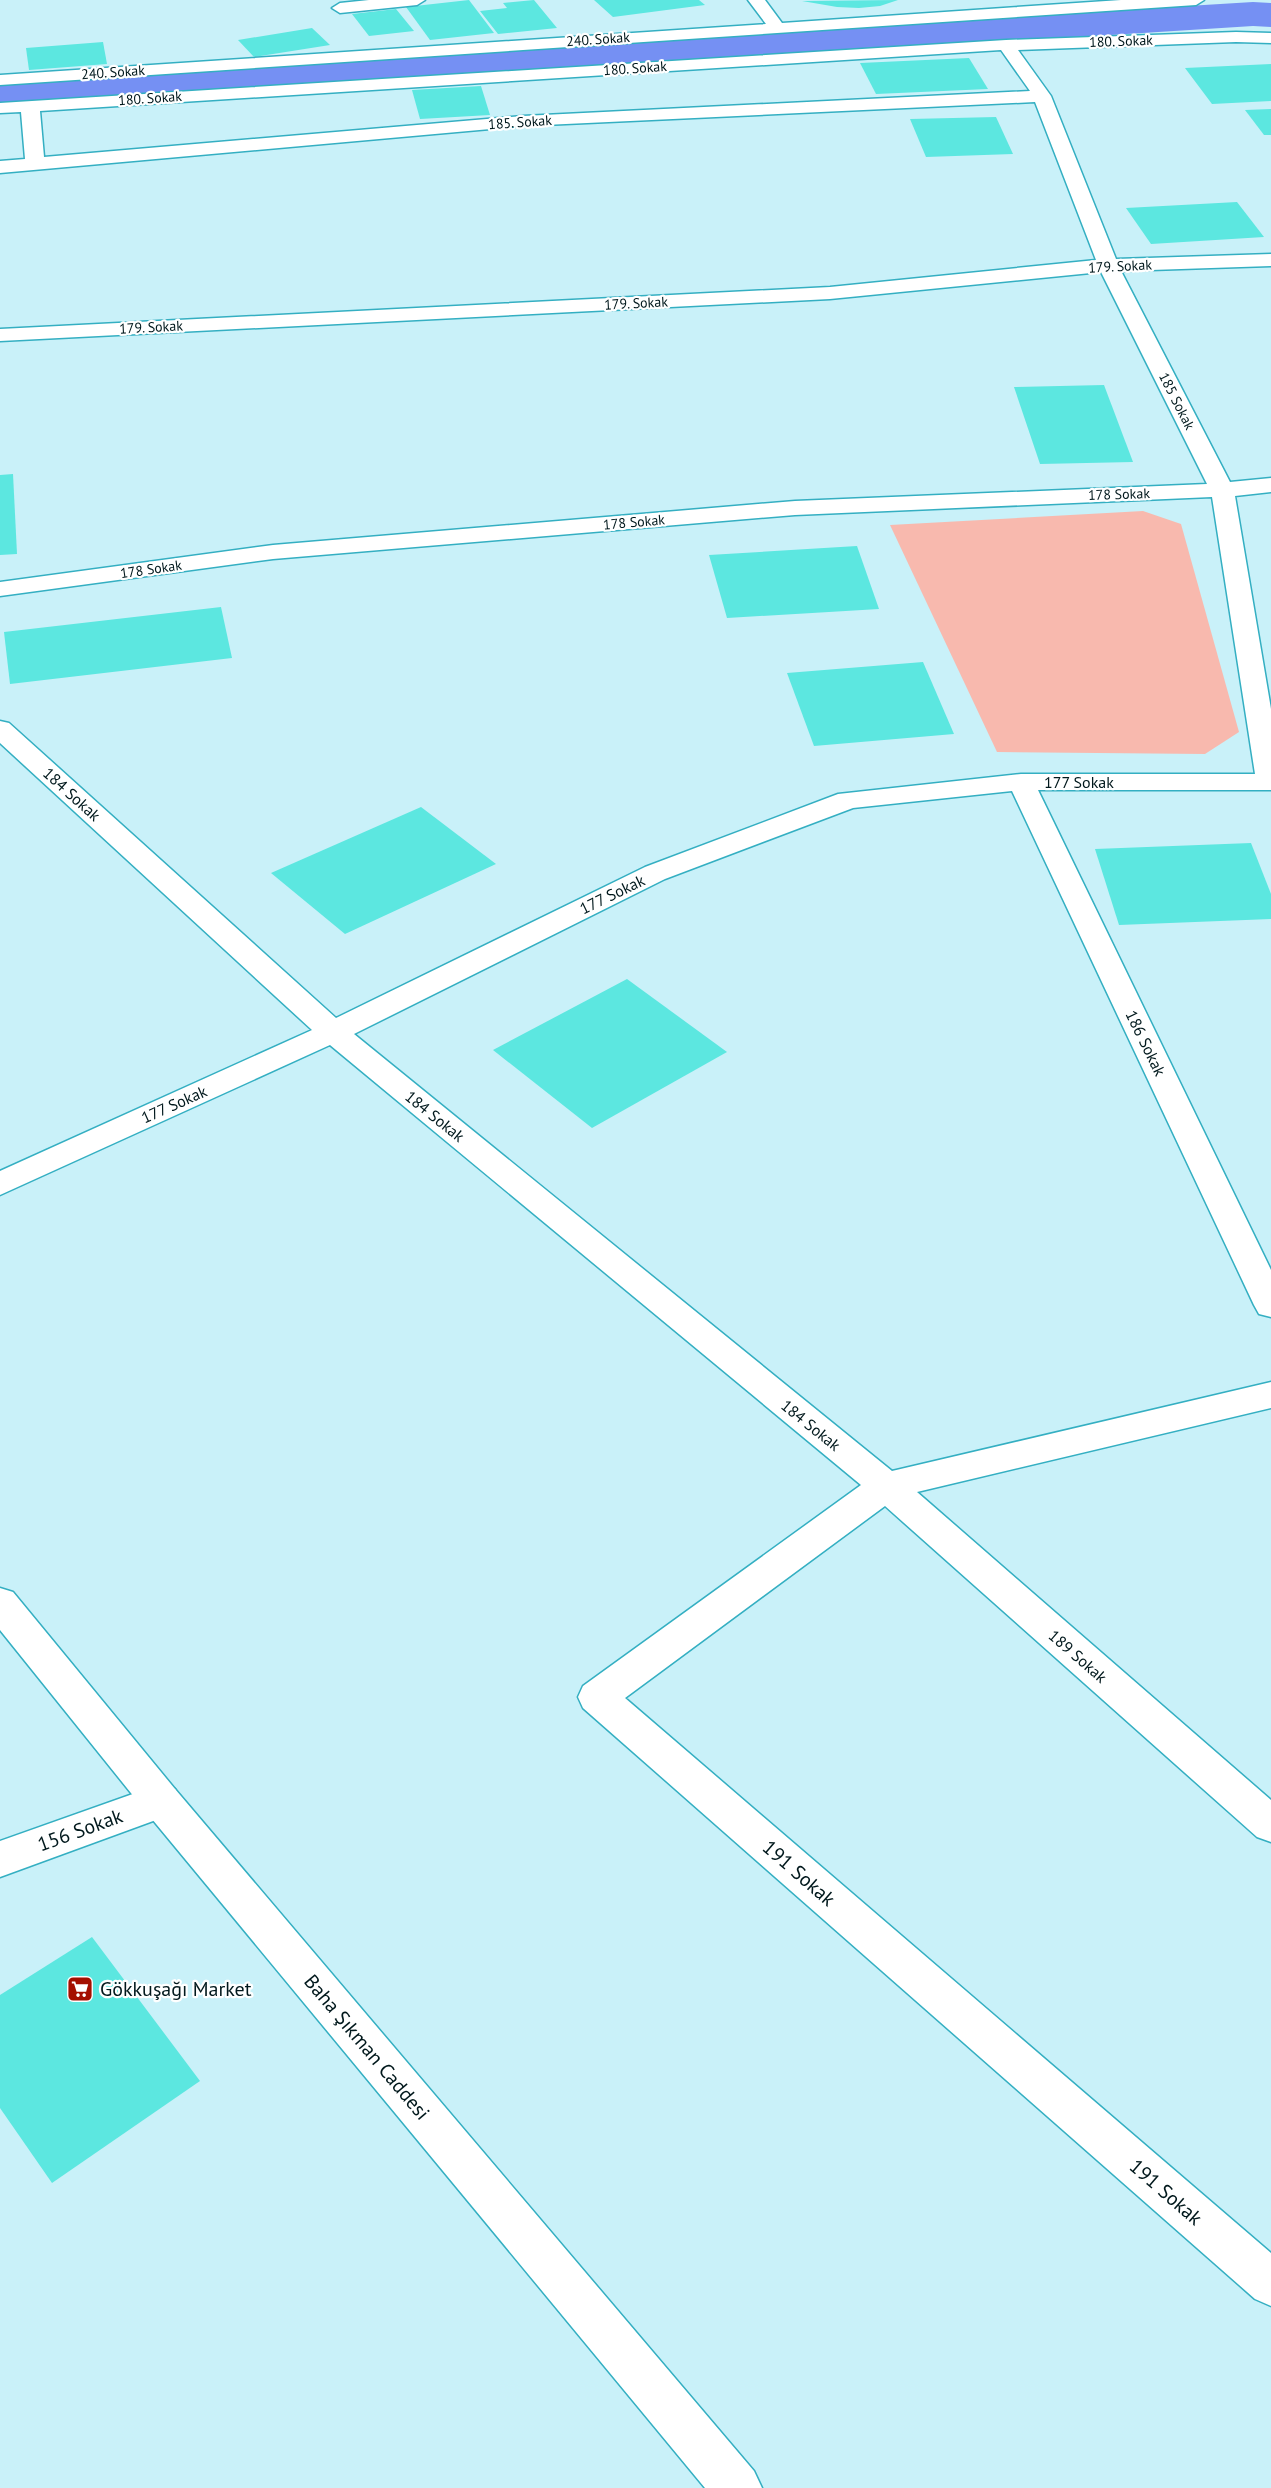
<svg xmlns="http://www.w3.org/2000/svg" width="1271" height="2488" viewBox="0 0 1271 2488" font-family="'PT Sans',sans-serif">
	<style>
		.green { fill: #f8b9ae }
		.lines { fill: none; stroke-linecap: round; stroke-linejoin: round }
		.canal { fill: #7590f3; fill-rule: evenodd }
		.building { fill: #5ce7e0 }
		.minor-casing { stroke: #34afc2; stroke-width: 3 }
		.major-casing { stroke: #34afc2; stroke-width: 3 }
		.minor { fill: #fff; fill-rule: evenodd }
		.major { fill: #fff; fill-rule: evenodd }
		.labels { text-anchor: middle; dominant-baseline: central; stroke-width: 4.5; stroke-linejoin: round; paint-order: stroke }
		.far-street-label { font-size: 14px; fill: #01181c; stroke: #fff }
		.street-label { font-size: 16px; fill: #01181c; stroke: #fff }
		.near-street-label { font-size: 20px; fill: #01181c; stroke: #fff }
		.near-poi-label { font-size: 20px; fill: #01181c; stroke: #fff; text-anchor: start }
	</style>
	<rect width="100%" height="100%" fill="#c9f1f9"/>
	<!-- green -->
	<path class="green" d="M1143,511l38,13 58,208 -34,22 -208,-2 -107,-227z"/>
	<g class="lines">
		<!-- canal -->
		<path class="canal" d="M1253,2l18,1v24l-18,-1 -1253,79v-26z"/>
	</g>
	<!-- building -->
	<g class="building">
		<path d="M469,0l25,33 -64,7 -24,-33z"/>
		<path d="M534,0l23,28 -59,6 -18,-23 27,-3 -4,-5z"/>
		<path d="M594,0h105l6,5 -92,12z"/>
		<path d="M898,0l-18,6 -21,2 -22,-1 -35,-6z"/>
		<path d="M396,9l18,22 -45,5 -17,-22z"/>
		<path d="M312,28l18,17 -76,12 -16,-17z"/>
		<path d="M103,42l4,22 -78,6 -3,-22z"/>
		<path d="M969,58l19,31 -112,5 -16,-31z"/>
		<path d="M1271,64v37l-59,3 -27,-36z"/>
		<path d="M481,86l9,29 -70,4 -8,-29z"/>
		<path d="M1271,109v26h-7l-19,-25z"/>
		<path d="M996,117l17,37 -87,3 -16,-38z"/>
		<path d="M1237,202l27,35 -113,7 -25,-36z"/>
		<path d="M1104,385l29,77 -93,2 -26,-77z"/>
		<path d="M13,474l4,80 -17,1v-80z"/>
		<path d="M857,546l22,63 -152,9 -18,-63z"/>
		<path d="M221,607l11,51 -222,26 -6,-52z"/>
		<path d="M923,662l31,72 -140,12 -27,-73z"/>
		<path d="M421,807l75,57 -151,70 -74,-61z"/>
		<path d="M1251,843l20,51v25l-152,6 -24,-76z"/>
		<path d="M627,979l100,73 -135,76 -99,-78z"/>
		<path d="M92,1937l108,144 -148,102 -52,-75v-113z"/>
	</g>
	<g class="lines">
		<defs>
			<g id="minor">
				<path d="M369,0h56l-8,5 -77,8 -8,-5 8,-5z"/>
				<path d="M748,0h17l17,23 339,-23h83l-8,5 -1196,80v-10l766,-51z"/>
				<path d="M1236,32l35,1v10l-35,-1 -218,8 33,46 65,163 155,-5v12l-150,5 109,211 41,-4v14l-36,4 36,213v81h-233l233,480v47l-12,-3 -5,-9 -242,-514 -159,17 -188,71 -311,155 538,437 379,-89v26l-354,84 354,308v42l-14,-5 -372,-331 -260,192 646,555v53l-16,-7 -672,-591 -5,-11 5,-11 278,-201 -531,-440 -330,150v-24l312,-141 -312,-287v-22l9,2 327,295 309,-151 193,-73 183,-20h234l-43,-277 -417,18 -522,44 -273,37v-14l273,-37 522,-44 412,-17 -106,-212 -271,27 -830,42v-12l830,-42 266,-27 -61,-158 -512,24 -523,47v-12l25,-2 -4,-47 -21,1v-10l1006,-63zM1001,50l29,41 -507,25 -479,41 -4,-46z"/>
				<path d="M161,1784l14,5 6,12 -6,12 -175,64v-36z"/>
			</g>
			<path id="major" d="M0,1588l13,4 162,197 579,682 8,17h-57l-558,-675 -147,-183z"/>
		</defs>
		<!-- minor casing -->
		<use href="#minor" class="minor-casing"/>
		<!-- major casing -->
		<use href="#major" class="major-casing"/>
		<!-- minor -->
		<use href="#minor" class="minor"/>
		<!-- major -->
		<use href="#major" class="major"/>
	</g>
	<!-- icons -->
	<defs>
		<symbol id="supermarket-square" viewBox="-11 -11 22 22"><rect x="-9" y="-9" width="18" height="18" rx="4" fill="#a40f00" stroke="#fff"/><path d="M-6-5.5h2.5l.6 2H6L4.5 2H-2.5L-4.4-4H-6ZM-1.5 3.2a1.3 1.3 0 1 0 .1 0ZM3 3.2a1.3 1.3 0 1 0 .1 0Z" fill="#fff"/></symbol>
	</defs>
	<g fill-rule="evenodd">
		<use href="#supermarket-square" x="65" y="1974" width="30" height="30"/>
	</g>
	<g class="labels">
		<!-- far-street labels -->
		<g class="far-street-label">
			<text transform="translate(598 39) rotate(-4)">240. Sokak</text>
			<text transform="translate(1121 41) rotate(-2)">180. Sokak</text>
			<text transform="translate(635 68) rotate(-4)">180. Sokak</text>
			<text transform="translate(113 72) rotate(-4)">240. Sokak</text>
			<text transform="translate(150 98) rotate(-4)">180. Sokak</text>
			<text transform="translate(520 122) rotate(-4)">185. Sokak</text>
			<text transform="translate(1120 266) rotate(-3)">179. Sokak</text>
			<text transform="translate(636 303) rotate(-3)">179. Sokak</text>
			<text transform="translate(151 327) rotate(-3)">179. Sokak</text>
			<text transform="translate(1177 401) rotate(63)">185 Sokak</text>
			<text transform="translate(1119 494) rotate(-2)">178 Sokak</text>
			<text transform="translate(634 522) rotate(-5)">178 Sokak</text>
			<text transform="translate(151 569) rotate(-8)">178 Sokak</text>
		</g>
		<!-- street labels -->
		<g class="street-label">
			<text x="1079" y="782">177 Sokak</text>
			<text transform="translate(72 794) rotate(42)">184 Sokak</text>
			<text transform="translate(612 894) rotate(-26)">177 Sokak</text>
			<text transform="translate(1146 1043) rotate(64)">186 Sokak</text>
			<text transform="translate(174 1104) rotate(-24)">177 Sokak</text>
			<text transform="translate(435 1116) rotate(39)">184 Sokak</text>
			<text transform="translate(811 1425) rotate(39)">184 Sokak</text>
			<text transform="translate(1078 1656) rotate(41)">189 Sokak</text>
		</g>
		<!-- near-street labels -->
		<g class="near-street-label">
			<text transform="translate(80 1830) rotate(-20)">156 Sokak</text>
			<text transform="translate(799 1873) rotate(41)">191 Sokak</text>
			<text transform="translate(367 2047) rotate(50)">Baha Şıkman Caddesi</text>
			<text transform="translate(1166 2192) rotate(41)">191 Sokak</text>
		</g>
		<!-- near-poi labels -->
		<g class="near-poi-label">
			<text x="100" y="1989">Gökkuşağı Market</text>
		</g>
	</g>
</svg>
